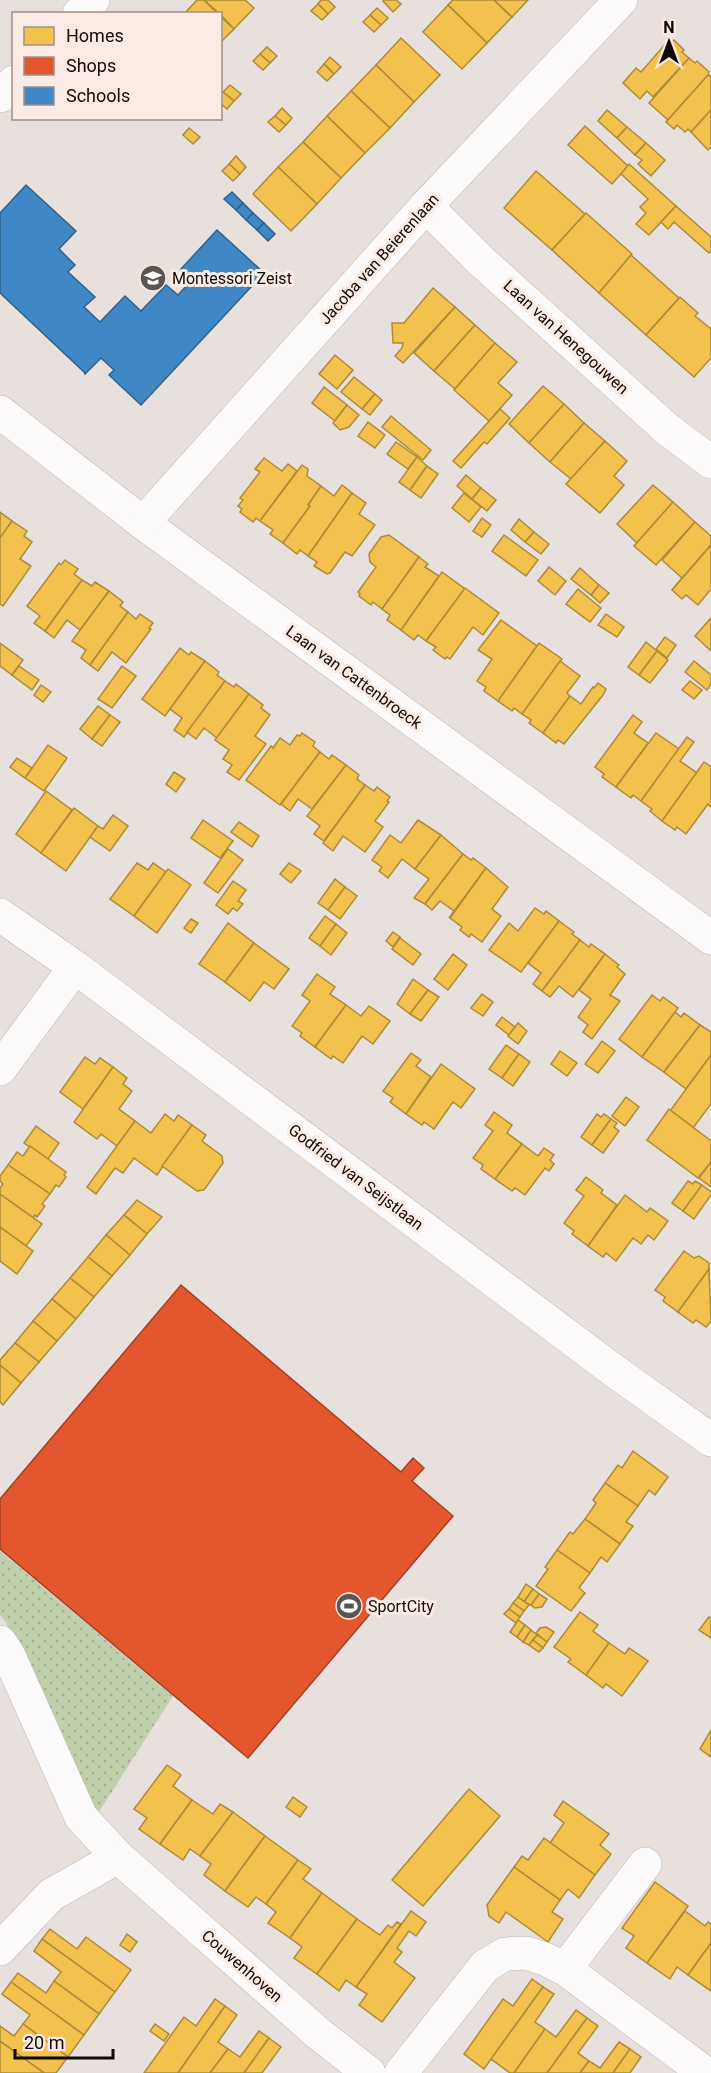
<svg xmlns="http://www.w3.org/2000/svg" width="711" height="2073" viewBox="0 0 711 2073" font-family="Roboto,sans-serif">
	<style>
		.park { fill: url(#park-dots) }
		.homes { fill: #f2c14e; stroke: #ae8a39; stroke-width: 1.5 }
		.shops { fill: #e4572e; stroke: #a44023; stroke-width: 1.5 }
		.schools { fill: #3f88c5; stroke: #31628c; stroke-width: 1.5 }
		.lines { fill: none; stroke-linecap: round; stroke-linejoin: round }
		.minor-casing { stroke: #bdb7b4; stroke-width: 34 }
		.minor { stroke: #fcfafa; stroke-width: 33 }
		.labels { text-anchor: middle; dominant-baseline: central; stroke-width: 6; stroke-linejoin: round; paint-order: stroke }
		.street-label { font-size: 16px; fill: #0f0a08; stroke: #fbebe4 }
		.poi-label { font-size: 16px; fill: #0f0a08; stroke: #fbebe4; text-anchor: start }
	</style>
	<defs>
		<pattern id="park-dots" width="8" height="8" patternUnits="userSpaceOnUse" patternTransform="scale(1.5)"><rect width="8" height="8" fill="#c0cfac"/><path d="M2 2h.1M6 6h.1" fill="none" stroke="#a4b092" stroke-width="1.8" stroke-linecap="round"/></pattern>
	</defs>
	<rect width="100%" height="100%" fill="#e8e0dc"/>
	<!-- park -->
	<path class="park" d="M0,1551l173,145 -76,119 -58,-128 -33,-64 -6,-8z"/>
	<!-- homes -->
	<g class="homes">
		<path d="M197,0h7l14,14h-34z"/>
		<path d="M204,0h41l9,8 -20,21 -14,-15z"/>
		<path d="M321,0h7l7,7 -7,7 -10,-10z"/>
		<path d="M384,0h12l5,4 -8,8 -10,-11z"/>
		<path d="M453,0h41l18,17 -25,26 -39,-38z"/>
		<path d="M494,0h34l-16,17z"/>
		<path d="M318,4l10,10 -6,6 -11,-9z"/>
		<path d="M448,5l39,38 -25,26 -39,-37z"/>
		<path d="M377,8l11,10 -7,7 -11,-10z"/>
		<path d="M370,15l11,10 -7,7 -11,-10z"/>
		<path d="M220,16l14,13 -14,14z"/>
		<path d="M401,38l39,37 -26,27 -38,-37z"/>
		<path d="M669,40l3,2 2,-2 10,10 -2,2 7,6 -36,39 -6,-6 -7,8 -17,-16 13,-15 5,4z"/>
		<path d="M267,47l10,9 -7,7 -10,-9z"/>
		<path d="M260,54l10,9 -7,7 -10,-9z"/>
		<path d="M330,57l11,10 -7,7 -10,-10z"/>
		<path d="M689,58l6,5 2,-2 12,11 -1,3 -40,45 -19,-17z"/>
		<path d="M324,64l10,10 -7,7 -10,-9z"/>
		<path d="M376,65l38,37 -24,26 -39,-37z"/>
		<path d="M708,75l1,1 2,-1v35l-20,22 -3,-3 -3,3 -8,-7 -3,4 -8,-7z"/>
		<path d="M230,85l11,9 -7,7 -11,-9z"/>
		<path d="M351,91l39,37 -25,25 -38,-37z"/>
		<path d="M223,92l11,9 -7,8 -7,-6v-8z"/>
		<path d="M282,108l10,10 -6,7 -11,-9z"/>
		<path d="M607,110l20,17 -10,11 -19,-17z"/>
		<path d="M711,110v37l-3,3 -17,-18z"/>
		<path d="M275,116l11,9 -7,7 -11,-10z"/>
		<path d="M327,116l38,37 -24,25 -38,-36z"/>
		<path d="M585,126l43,40 -16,18 -44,-39z"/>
		<path d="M627,127l19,16 -11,12 -18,-17z"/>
		<path d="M189,128l11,9 -7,7 -10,-9z"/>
		<path d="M303,142l38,36 -24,26 -39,-37z"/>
		<path d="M646,143l19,17 -14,16 -13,-12 4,-4 -7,-5z"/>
		<path d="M236,156l10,11 -6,7 -11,-10z"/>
		<path d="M229,164l11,10 -7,7 -11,-10z"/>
		<path d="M629,164l47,42 -27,29 -13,-11 10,-11 -6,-6 8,-8 -27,-25z"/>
		<path d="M278,167l39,37 -26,27 -38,-37z"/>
		<path d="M536,171l49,43 -33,36 -48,-42z"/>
		<path d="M676,206l35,31v14l-2,2 -35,-31 -6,7 -7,-7z"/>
		<path d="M586,213l46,41 -33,39 -47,-43z"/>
		<path d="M631,255l48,43 -33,37 -47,-42z"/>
		<path d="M433,288l22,19 -52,56 -8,-7 7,-8 1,-5h-10l-1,-20h12z"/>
		<path d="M680,297l18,16 -3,3 16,13v29l-17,19 -48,-42z"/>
		<path d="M455,307l20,18 -41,46 -20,-18z"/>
		<path d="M475,325l20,18 -40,46 -21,-18z"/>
		<path d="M495,343l22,19 -19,21 14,12 -23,26 -35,-31z"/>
		<path d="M335,355l18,15 -16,19 -18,-15z"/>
		<path d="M354,377l21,17 -13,15 -21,-17z"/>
		<path d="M543,386l21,18 -35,39 -20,-19z"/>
		<path d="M324,387l23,18 -12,16 -23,-18z"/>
		<path d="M375,394l7,6 -12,15 -8,-6z"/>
		<path d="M564,404l20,19 -34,39 -21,-19z"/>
		<path d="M347,405l12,10 -10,12 -9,3 -7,-7z"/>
		<path d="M500,409l10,9 -23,26 -3,-2 -23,26 -8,-7z"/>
		<path d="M391,416l40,34 -8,10 -41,-33z"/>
		<path d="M368,422l17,13 -10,13 -17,-12z"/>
		<path d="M584,423l21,18 -34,38 -21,-17z"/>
		<path d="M605,441l22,20 -13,15 10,9 -24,28 -34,-29z"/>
		<path d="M396,442l21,15 -9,12 -21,-15z"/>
		<path d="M417,457l10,9 -17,24 -11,-8z"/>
		<path d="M264,458l18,13 6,-7 9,7 -37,50 -4,-3 -3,4 -13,-10 2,-3 -4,-3 5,-6 -3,-2 20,-26 -5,-3z"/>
		<path d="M302,465l6,4 -1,7 14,10 -13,19 2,1 -27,37 -13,-9 3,-4 -13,-9z"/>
		<path d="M427,466l11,8 -17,24 -11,-8z"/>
		<path d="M466,475l15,13 -9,11 -15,-13z"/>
		<path d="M342,485l10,8 -44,63 -8,-6 -3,4 -14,-11 27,-37 -2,-1 13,-19 13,10z"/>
		<path d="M653,485l20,17 -36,41 -20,-19z"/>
		<path d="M481,488l15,12 -9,11 -15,-12z"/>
		<path d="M352,493l14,10 -7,11 16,11 -23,31 -7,-4 -15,21 -3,1 -13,-8 3,-4 -9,-6z"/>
		<path d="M464,493l17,14 -12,15 -17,-14z"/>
		<path d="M673,502l22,20 -39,43 -22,-19z"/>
		<path d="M0,512l12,9 -12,17z"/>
		<path d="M482,518l9,7 -9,12 -9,-6z"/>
		<path d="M519,519l15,13 -9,10 -14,-12z"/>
		<path d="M12,521l15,10 -3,5 8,6 -12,17 11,7 -28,40 -3,-2v-66z"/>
		<path d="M695,522l16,14v9l-39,45 10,-12 -20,-18z"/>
		<path d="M534,532l15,12 -8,10 -16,-12z"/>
		<path d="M389,535l30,22 -37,52 -9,-7 -2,3 -12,-9 1,-2 -2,-2 18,-25 -6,-5 -1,-8 12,-17z"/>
		<path d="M504,535l34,25 -12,16 -34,-25z"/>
		<path d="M711,545v44l-13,16 -12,-10 -4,4 -10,-9z"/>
		<path d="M419,557l9,7 -3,3 14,9 -38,54 -14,-10 3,-5 -8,-6z"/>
		<path d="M65,560l13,9 -4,5 8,6 -37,51 -11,-8 6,-7 -13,-10 32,-43 2,2z"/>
		<path d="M549,567l17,14 -11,14 -17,-14z"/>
		<path d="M580,568l19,17 -8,10 -20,-16z"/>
		<path d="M442,572l23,17 -39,52 -8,-6 -4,5 -13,-10z"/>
		<path d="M82,580l10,6 3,-4 14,9 -29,39 -13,-10 -13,18 -9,-7z"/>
		<path d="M599,585l10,8 -9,10 -9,-8z"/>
		<path d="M465,588l34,25 -16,22 -10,-8 -23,32 -3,-2 -2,2 -12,-9 3,-3 -10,-6z"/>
		<path d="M578,589l23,19 -11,14 -24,-18z"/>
		<path d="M109,591l14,11 -3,4 8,6 -38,53 -9,-7 5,-8 -14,-9z"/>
		<path d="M128,612l8,7 4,-5 13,9 -4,5 2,1 -25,34 -14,-11 -14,19 -8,-6z"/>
		<path d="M606,614l18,13 -7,10 -19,-12z"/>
		<path d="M711,618v33l-16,-15z"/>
		<path d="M501,620l36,26 -39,55 -14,-10 2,-4 -9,-6 15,-22 -14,-9z"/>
		<path d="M665,637l11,8 -9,13 -11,-9z"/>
		<path d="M646,642l11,9 -18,24 -11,-8z"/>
		<path d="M0,643l23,17 -11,15 -12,-9z"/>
		<path d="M539,643l23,16 -40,55 -8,-6 -2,3 -14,-10z"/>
		<path d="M180,648l9,7 2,-3 14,9 -40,55 -23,-17z"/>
		<path d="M657,651l11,9 -18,23 -11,-8z"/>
		<path d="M205,661l14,11 -2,3 8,6 -41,56 -10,-7 8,-12 -12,-9z"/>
		<path d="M560,661l20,15 -13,17 3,3 -27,37 -14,-10 2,-3 -9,-6z"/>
		<path d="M694,661l17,14v9l-4,6 -22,-18z"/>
		<path d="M19,666l20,14 -7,10 -20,-15z"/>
		<path d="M122,666l14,10 -24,32 -14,-9z"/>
		<path d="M225,681l9,6 2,-3 13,10 -32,44 -13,-10 -8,11 -9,-7z"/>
		<path d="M690,681l12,9 -8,9 -12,-9z"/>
		<path d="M598,683l8,6 -3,6 -39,49 -6,-4 -2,3 -13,-10 27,-37 11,8 12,-17 1,1z"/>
		<path d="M41,685l10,7 -8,10 -9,-7z"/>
		<path d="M249,694l14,11 -2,3 9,7 -15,21 11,8 -27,36 -12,-8 5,-7 -9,-6 6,-9 -14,-10z"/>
		<path d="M98,706l12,9 -18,24 -12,-10z"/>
		<path d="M110,715l10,7 -18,24 -10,-7z"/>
		<path d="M633,715l9,7 -8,11 14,10 -32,44 -14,-10 2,-3 -9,-7z"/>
		<path d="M302,733l13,9 -2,4 7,6 -40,53 -34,-25 25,-34 2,2 7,-10 10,7 7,-10 3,1z"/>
		<path d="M656,733l23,16 -38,52 -8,-6 -2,3 -15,-11z"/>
		<path d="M687,737l7,5 -14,19 17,12 -35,48 -12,-10 2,-2 -11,-8z"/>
		<path d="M48,745l19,13 -23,33 -19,-13z"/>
		<path d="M320,752l9,7 3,-4 14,10 -34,44 -14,-10 -8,12 -9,-7z"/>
		<path d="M17,758l15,10 -7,10 -15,-11z"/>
		<path d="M704,762l7,5v40l-3,-3 -22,30 -9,-7 -2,3 -13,-9z"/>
		<path d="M346,765l13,10 -2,4 8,6 -41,56 -10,-7 6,-8 -13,-10z"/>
		<path d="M174,772l11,7 -9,13 -10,-8z"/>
		<path d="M365,785l9,6 3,-4 13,10 -3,4 2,1 -14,19 8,6 -18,25 -22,-16 -10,15 -10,-8z"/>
		<path d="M46,791l26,19 -31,43 -25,-19z"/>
		<path d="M74,808l24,18 -32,45 -25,-18z"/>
		<path d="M113,815l15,11 -18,25 -20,-14 8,-11 5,3z"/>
		<path d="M203,820l30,21 -13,17 -29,-20z"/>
		<path d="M418,820l23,15 -26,34 -13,-10 -14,19 -9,-7 3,-4 -10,-7 18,-25 11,8z"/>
		<path d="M239,822l20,14 -7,11 -21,-15z"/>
		<path d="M441,835l22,19 -38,50 -11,-6 15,-19 -14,-10z"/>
		<path d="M228,849l15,11 -25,33 -14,-10z"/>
		<path d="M463,854l8,6 2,-2 13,10 -37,50 5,-7 -14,-10 -8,9 -7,-6z"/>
		<path d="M137,863l11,7 5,-7 13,9 -32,44 -24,-17z"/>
		<path d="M289,863l12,8 -10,12 -11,-9z"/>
		<path d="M486,868l22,19 -16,22 9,7 -19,26 -11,-8 -2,3 -9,-7 2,-3 -12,-9z"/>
		<path d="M168,869l23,16 -34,48 -23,-17z"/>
		<path d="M335,879l10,8 -17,23 -10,-7z"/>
		<path d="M233,881l13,9 -8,11 5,3 -6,7 -4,-3 -5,6 -12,-9z"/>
		<path d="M345,887l12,9 -17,23 -12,-9z"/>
		<path d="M535,908l9,6 2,-3 13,10 -38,51 -32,-22 20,-27 9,8z"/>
		<path d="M325,916l11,8 -16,22 -11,-8z"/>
		<path d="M191,919l7,4 -7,10 -7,-5z"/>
		<path d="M559,921l15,11 -2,2 8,6 -38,51 -9,-7 8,-11 -13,-10z"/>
		<path d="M228,923l26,20 -29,39 -26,-18z"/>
		<path d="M336,924l11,9 -16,22 -11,-9z"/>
		<path d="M393,932l7,5 -7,10 -7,-6z"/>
		<path d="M400,938l21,16 -8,11 -21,-16z"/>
		<path d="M580,940l9,7 2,-3 14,10 -32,43 -14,-11 -9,11 -8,-6z"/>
		<path d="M254,943l35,26 -15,20 -10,-7 -14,19 -25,-19z"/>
		<path d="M453,954l14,11 -19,25 -14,-11z"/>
		<path d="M605,954l14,11 -2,2 8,7 -15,21 10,6 -28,38 -9,-7 5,-7 -10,-8 13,-18 -12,-9z"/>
		<path d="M317,974l18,13 -5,7 16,11 -31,42 -15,-11 2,-3 -10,-7 18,-25 -8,-6z"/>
		<path d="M413,979l15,11 -18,24 -13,-10z"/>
		<path d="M428,990l11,7 -18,24 -11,-7z"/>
		<path d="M482,994l11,8 -10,14 -12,-8z"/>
		<path d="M652,995l8,6 3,-4 15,11 -36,49 -23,-18z"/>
		<path d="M346,1005l15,11 8,-10 21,15 -17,23 -11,-8 -19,27 -10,-7 -2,3 -16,-12z"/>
		<path d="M675,1012l6,5 3,-4 16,12 -36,47 -22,-15z"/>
		<path d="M502,1017l13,10 -6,8 -13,-10z"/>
		<path d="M518,1023l9,8 -9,13 -10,-8z"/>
		<path d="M700,1025l11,7v23l-25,34 -22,-17z"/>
		<path d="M602,1041l13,10 -17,22 -13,-9z"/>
		<path d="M506,1045l13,9 -17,24 -13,-9z"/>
		<path d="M560,1051l17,12 -10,13 -16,-12z"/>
		<path d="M411,1053l10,7 -5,6 15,11 -25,37 -16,-12 3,-4 -10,-7z"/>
		<path d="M519,1054l11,8 -17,24 -11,-8z"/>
		<path d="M711,1055v49l-18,24 -23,-17z"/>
		<path d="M85,1057l10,7 5,-6 13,9 -30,42 -23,-17z"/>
		<path d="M441,1064l34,25 -14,19 -8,-6 -19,27 -10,-7 -2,3 -16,-11z"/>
		<path d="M113,1067l14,11 -4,6 9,7 -13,18 16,12 -18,25 -16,-12 -4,5 -23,-17z"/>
		<path d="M626,1097l13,10 -14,19 -13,-10z"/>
		<path d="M669,1109l42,32v21l-13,16 -51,-38z"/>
		<path d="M494,1112l18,13 -5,8 15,11 -27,35 -14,-10 2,-4 -10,-7 20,-27 -8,-6z"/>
		<path d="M165,1114l9,7 4,-6 14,10 -35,50 -23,-17 -11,15 -8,-5 -19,26 -9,-7 48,-66 16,12z"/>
		<path d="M597,1114l4,3 3,-3 7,5 -19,26 -11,-8z"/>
		<path d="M611,1119l6,4 -3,4 5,4 -16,22 -11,-8z"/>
		<path d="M192,1125l14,10 -4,6 20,15 1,7 -19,27 -7,1 -35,-25z"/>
		<path d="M36,1126l23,17 -11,16 -24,-16z"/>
		<path d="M522,1144l16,12 6,-8 10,7 -4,5 4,4 -5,7 -4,-3 -20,27 -10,-7 -3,3 -17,-12z"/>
		<path d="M30,1146l36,26 -2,3 2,2 -7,10 -3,-2 -6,9 -42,-29 9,-13 6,4z"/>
		<path d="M711,1162v25l-12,-9z"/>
		<path d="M8,1165l42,29 -8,10 3,2 -8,11 -2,-2 -2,3 -33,-24v-6l3,-4 -3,-3v-5z"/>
		<path d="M586,1177l17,13 -2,3 16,12 -29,41 -16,-12 2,-3 -10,-8 20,-27 -8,-6z"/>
		<path d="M688,1181l5,3 2,-3 7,4 -19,26 -11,-8z"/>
		<path d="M702,1185l9,7v3l-17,24 -11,-8z"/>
		<path d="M0,1194l42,30 -16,22 -26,-19z"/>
		<path d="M625,1195l22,17 3,-4 18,13 -14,19 -6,-5 -7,9 -8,-6 -17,23 -10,-8 -3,4 -15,-11z"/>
		<path d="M137,1200l25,17 -15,17 -23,-19z"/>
		<path d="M124,1215l23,19 -17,21 -24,-20z"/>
		<path d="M0,1227l33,24 -16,23 -17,-13z"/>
		<path d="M106,1235l24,20 -18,21 -24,-19z"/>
		<path d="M684,1251l10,7 5,-2 10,7v6l-31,43 -15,-11 2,-4 -10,-7z"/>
		<path d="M88,1257l24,19 -18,21 -24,-19z"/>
		<path d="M709,1269l2,52 -5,6 -10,-7 -3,3 -15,-11z"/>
		<path d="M70,1278l24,19 -18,22 -24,-20z"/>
		<path d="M52,1299l24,20 -19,22 -24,-20z"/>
		<path d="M33,1321l24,20 -18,21 -24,-19z"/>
		<path d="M15,1343l24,19 -18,21 -21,-18v-5z"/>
		<path d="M0,1365l21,18 -18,22 -3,-3z"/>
		<path d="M633,1451l35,26 -13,18 -6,-5 -11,16 -33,-23 13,-18 4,3z"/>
		<path d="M605,1483l33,23 -12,16 7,4 -13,18 -35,-25 11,-16 -3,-3z"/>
		<path d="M585,1519l35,25 -13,18 -6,-5 -11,16 -33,-23 13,-18 3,2z"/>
		<path d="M557,1550l33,23 -11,15 6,5 -14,18 -35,-25 12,-17 -3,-2z"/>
		<path d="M526,1584l7,5 -9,13 -6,-5z"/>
		<path d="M533,1589l6,5 -8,11 -7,-3z"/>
		<path d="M539,1594l8,5 -5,8 -7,1 -4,-3z"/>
		<path d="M518,1597l11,8 -5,6 -11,-8z"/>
		<path d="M513,1603l11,8 -4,6 -11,-8z"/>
		<path d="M509,1609l11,8 -4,6 -12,-9z"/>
		<path d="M580,1612l18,13 -5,6 16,12 -23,32 -18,-13 3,-3 -17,-12z"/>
		<path d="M709,1617l2,1v20l-12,-8z"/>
		<path d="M518,1620l7,5 -8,12 -7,-5z"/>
		<path d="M525,1625l6,5 -8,12 -6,-5z"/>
		<path d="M546,1627l8,5 -7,10 -11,-9 4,-5z"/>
		<path d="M531,1630l6,5 -8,10 -6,-3z"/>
		<path d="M537,1635l10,7 -4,6 -10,-8z"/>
		<path d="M533,1640l10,8 -4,4 -10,-7z"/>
		<path d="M609,1643l16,11 4,-6 19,13 -26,35 -16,-12 -3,4 -17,-13z"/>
		<path d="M711,1730v27l-11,-8z"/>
		<path d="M167,1765l14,10 -8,11 19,14 -32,44 -21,-15 8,-11 -13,-9z"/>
		<path d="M469,1789l31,27 -77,90 -31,-26z"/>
		<path d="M293,1797l14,10 -7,10 -14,-10z"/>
		<path d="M192,1800l21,14 7,-10 13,8 -33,44 -10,-7 -7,11 -23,-16z"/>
		<path d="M563,1801l46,33 -9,11 11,9 -16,21 -45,-32 14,-20 -10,-8z"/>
		<path d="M233,1812l32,24 -40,55 -21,-16 7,-11 -11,-8z"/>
		<path d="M265,1836l33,24 -32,44 -10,-7 -8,10 -23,-16z"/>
		<path d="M544,1838l51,37 -16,23 -11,-9 -8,11 -46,-33 8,-11 6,4z"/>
		<path d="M298,1860l13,9 -8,10 19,14 -32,45 -22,-15 8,-11 -10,-8z"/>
		<path d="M514,1867l46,33 -8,12 11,7 -15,23 -42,-30 -7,11 -10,-7 -2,-11z"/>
		<path d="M655,1882l33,24 -41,57 -21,-15 8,-12 -12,-8z"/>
		<path d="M322,1893l35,26 -40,55 -23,-16 8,-11 -12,-9z"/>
		<path d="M411,1911l15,11 -10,14 -7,-5 -12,17 5,4 -8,10 21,16 -33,44 -23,-17 8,-11 -11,-7z"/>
		<path d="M685,1911l20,15 3,-4 3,2v19l-23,32 -11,-8 -7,12 -23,-16z"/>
		<path d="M357,1919l23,16 8,-10 4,3 5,-6 4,2 -45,63 -10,-7 -7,11 -22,-17z"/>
		<path d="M50,1929l27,20 9,-12 45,33 -16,22 -73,-53z"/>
		<path d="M127,1934l10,8 -7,10 -10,-7z"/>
		<path d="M42,1939l73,53 -16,22 -45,-33 7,-9 -27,-21z"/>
		<path d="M711,1943v48l-23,-16z"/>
		<path d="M18,1973l28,20 8,-12 45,33 -15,21 -73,-53z"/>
		<path d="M532,1979l11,8 -59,82 -20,-15 39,-55 10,7z"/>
		<path d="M11,1982l73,53 -16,22 -45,-33 7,-9 -28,-21z"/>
		<path d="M543,1987l11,7 -19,28 10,7 -31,44h-4l-19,-14z"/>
		<path d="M215,1999l10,7 -47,67h-34l40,-56 12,9z"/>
		<path d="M225,2006l12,9 -19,27 10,7 -18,24h-32z"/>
		<path d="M576,2010l11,8 -40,55h-33l31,-44 11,8z"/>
		<path d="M587,2018l11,8 -20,27 11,8 -9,12h-33z"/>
		<path d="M23,2024l45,33 -12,16h-12l-44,-32v-15l14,10z"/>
		<path d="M155,2024l14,10 -5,7 -14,-10z"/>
		<path d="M259,2031l10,7 -25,35h-34l18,-24 12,8z"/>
		<path d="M269,2038l12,9 -19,26h-18z"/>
		<path d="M0,2041l44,32h-44z"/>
		<path d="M619,2042l11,7 -17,24h-33l9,-12 11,7z"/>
		<path d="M630,2049l11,8 -11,16h-17z"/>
	</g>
	<!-- shops -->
	<path class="shops" d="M181,1285l220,187 12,-14 11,10 -12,13 41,35 -205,242 -248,-209v-50z"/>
	<!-- schools -->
	<g class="schools">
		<path d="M26,185l50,46 -17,18 16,16 -7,7 27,25 -11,10 16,15 25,-26 16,15 25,-26 12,10 14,-15 -11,-11 36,-39 47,43 -123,132 -32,-30 5,-5 -13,-12 -16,16 -1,-2 -84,-79v-80z"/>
		<path d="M232,192l11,11 -7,7 -12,-11z"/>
		<path d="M243,203l10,10 -7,7 -10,-10z"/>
		<path d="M253,213l11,10 -7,7 -11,-10z"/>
		<path d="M264,223l11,11 -7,7 -11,-11z"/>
	</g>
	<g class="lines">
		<defs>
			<g id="minor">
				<path d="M79,14l14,-14"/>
				<path d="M0,96l14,-14"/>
				<path d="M426,206l53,53 188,170 44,33"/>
				<path d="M0,412l143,111 568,415"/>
				<path d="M143,523l283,-317 195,-206"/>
				<path d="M0,915l75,52 538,403 98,70"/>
				<path d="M0,1069l75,-102"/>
				<path d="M0,1642l9,14 72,161 37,40 201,177 50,39"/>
				<path d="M0,1949l51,-54 67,-38"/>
				<path d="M565,1969l80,-105"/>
				<path d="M401,2073l84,-107 20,-12 21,-1 19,6 20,10 140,104"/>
			</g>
		</defs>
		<!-- minor casing -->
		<use href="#minor" class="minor-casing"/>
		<!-- minor -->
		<use href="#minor" class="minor"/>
	</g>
	<!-- icons -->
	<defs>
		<symbol id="school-disc" viewBox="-11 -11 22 22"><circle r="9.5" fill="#5b5552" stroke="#fbebe4"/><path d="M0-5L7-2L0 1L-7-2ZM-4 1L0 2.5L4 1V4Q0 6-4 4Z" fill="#fff"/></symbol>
		<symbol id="stadium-disc" viewBox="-11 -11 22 22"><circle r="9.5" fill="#5b5552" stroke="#fbebe4"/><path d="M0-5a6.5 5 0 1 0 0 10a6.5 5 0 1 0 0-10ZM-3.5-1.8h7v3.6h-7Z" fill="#fff"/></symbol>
	</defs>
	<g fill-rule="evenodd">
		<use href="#school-disc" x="138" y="263" width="30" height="30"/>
		<use href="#stadium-disc" x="334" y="1591" width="30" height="30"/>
	</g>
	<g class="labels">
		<!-- street labels -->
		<g class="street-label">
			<text transform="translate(379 259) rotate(-48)">Jacoba van Beierenlaan</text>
			<text transform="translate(566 337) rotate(42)">Laan van Henegouwen</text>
			<text transform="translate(354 677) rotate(36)">Laan van Cattenbroeck</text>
			<text transform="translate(356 1177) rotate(37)">Godfried van Seijstlaan</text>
			<text transform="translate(242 1966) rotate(41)">Couwenhoven</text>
		</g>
		<!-- poi labels -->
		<g class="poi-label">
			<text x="172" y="278">Montessori Zeist</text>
			<text x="368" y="1606">SportCity</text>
		</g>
	</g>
	<!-- legend -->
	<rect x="12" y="12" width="210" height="108" fill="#fbebe4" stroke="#9d918c" stroke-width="1.5"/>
	<rect x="24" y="27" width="30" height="18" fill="#f2c14e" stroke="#9d918c" stroke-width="1.5"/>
	<text x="66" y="42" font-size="18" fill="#0f0a08">Homes</text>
	<rect x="24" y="57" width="30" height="18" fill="#e4572e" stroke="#9d918c" stroke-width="1.5"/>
	<text x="66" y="72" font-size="18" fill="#0f0a08">Shops</text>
	<rect x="24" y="87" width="30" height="18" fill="#3f88c5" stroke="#9d918c" stroke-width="1.5"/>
	<text x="66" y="102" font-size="18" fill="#0f0a08">Schools</text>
	<!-- north arrow -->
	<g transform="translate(669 42)" stroke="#fbebe4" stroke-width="4.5" paint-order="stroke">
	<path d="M0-4.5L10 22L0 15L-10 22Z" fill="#0f0a08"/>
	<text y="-9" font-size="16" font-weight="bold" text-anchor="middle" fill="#0f0a08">N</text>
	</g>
	<!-- scale -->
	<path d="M15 2049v9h98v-9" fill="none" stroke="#0f0a08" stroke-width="3"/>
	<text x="24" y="2049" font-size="18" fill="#0f0a08" stroke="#fbebe4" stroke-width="4.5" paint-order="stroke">20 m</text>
</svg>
